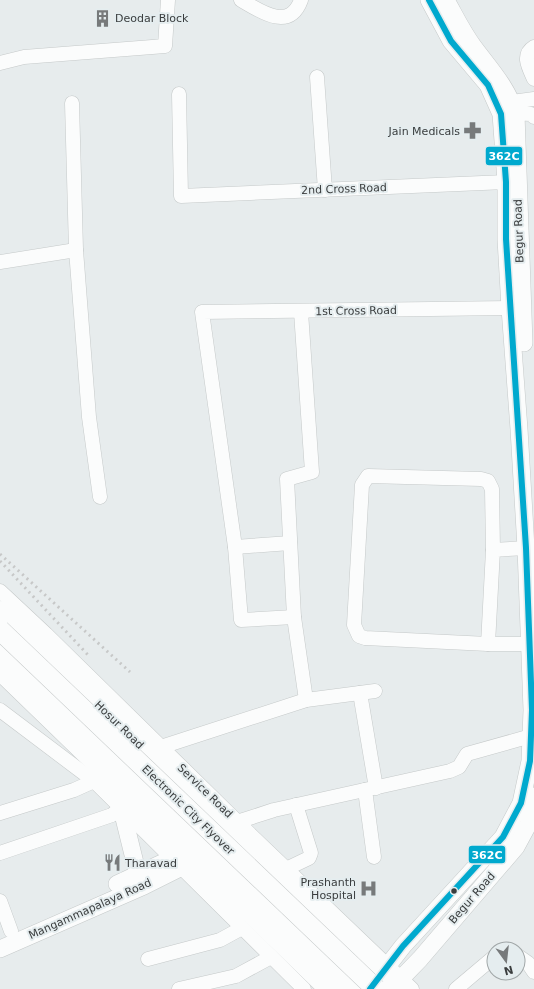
<svg xmlns="http://www.w3.org/2000/svg" width="534" height="989" viewBox="0 0 534 989" font-family="'DejaVu Sans',sans-serif">
	<style>
		.lines { fill: none; stroke-linecap: round; stroke-linejoin: round }
		.minor-casing { stroke: #c5c9c9; stroke-width: 15 }
		.major-casing { stroke: #c5c9c9; stroke-width: 18 }
		.highway-casing { stroke: #c5c9c9; stroke-width: 21 }
		.minor { stroke: #fbfcfc; stroke-width: 14 }
		.major { stroke: #fbfcfc; stroke-width: 17 }
		.highway { stroke: #fbfcfc; stroke-width: 20 }
		.rail { stroke: #c7c8c8; stroke-width: 3; stroke-dasharray: 2 4; stroke-linecap: butt }
		.highway-bridge-casing { stroke: #c5c9c9; stroke-width: 21; stroke-linecap: butt }
		.highway-bridge { stroke: #fbfcfc; stroke-width: 20 }
		.bus-1-casing { stroke: #e5edef; stroke-width: 9 }
		.bus-1 { stroke: #00a9ce; stroke-width: 6 }
		.bus-dot { fill: #3a3d3e; stroke: #e5edef; stroke-width: 1.5 }
		.labels { text-anchor: middle; dominant-baseline: central; stroke-width: 4; stroke-linejoin: round; paint-order: stroke }
		.poi-label { font-size: 11px; fill: #3a3d3e; stroke: #e5edef; text-anchor: start }
		.street-label { font-size: 11px; fill: #3a3d3e; stroke: #e5edef }
		.line-badge { stroke: #e5edef; stroke-width: 1.5 }
		.badge-label { font-size: 11px; text-anchor: middle; font-weight: bold; fill: #fff }
	</style>
	<rect width="100%" height="100%" fill="#e7eced"/>
	<g class="lines">
		<defs>
			<g id="minor">
				<path d="M241,0c19,11 48,32 60,0"/>
				<path d="M534,47c-13,8 -5,21 0,32"/>
				<path d="M0,63l24,-6 141,-11 3,-46"/>
				<path d="M317,77l8,113"/>
				<path d="M179,94l2,102 325,-14"/>
				<path d="M512,102l22,-3"/>
				<path d="M72,103l4,147 13,167 11,80"/>
				<path d="M505,113l26,1 3,3"/>
				<path d="M0,262l76,-12"/>
				<path d="M301,312l11,160 -25,7 7,138 12,83"/>
				<path d="M235,547l55,-4"/>
				<path d="M493,550l-1,-61 -4,-8 -7,-2 -113,-3 -6,9 -8,140 5,11 6,2 123,6h41"/>
				<path d="M0,591l46,43 206,202 160,153"/>
				<path d="M294,617l-53,3 -6,-73 -33,-235 308,-4"/>
				<path d="M488,644l5,-94 33,-2"/>
				<path d="M360,693l16,95"/>
				<path d="M0,710l94,71 210,208"/>
				<path d="M161,747l145,-47 69,-9"/>
				<path d="M365,790l9,67"/>
				<path d="M0,813l74,-23 20,-9"/>
				<path d="M237,822l37,-12 176,-39 9,-4 8,-13 64,-18"/>
				<path d="M0,853l112,-38 8,-7"/>
				<path d="M286,869l23,-11 2,-5 -15,-48"/>
				<path d="M0,901l11,30"/>
				<path d="M518,956l10,7 6,9"/>
				<path d="M148,959l72,-19 22,-12"/>
				<path d="M179,989l57,-13 35,-19"/>
				<path d="M456,989l38,-32"/>
			</g>
			<g id="major">
				<path d="M446,0c9,16 16,31 27,46 17,23 33,39 43,68l8,229"/>
				<path d="M122,810l16,65"/>
				<path d="M117,884l54,-25"/>
				<path d="M0,949l144,-63 36,-18"/>
				<path d="M372,986l31,-40 100,-109 18,-34 9,-42 2,-51 -6,-162 -7,-119 -9,-121 -4,-69v-57l-5,-68 -13,-29 -37,-44 -22,-41"/>
				<path d="M391,989l29,-30 96,-112 13,-24 5,-27"/>
			</g>
			<g id="highway">
				<path d="M0,611l394,378"/>
				<path d="M0,651l353,338"/>
				<path d="M0,670l329,319"/>
			</g>
		</defs>
		<!-- minor casing -->
		<use href="#minor" class="minor-casing"/>
		<!-- major casing -->
		<use href="#major" class="major-casing"/>
		<!-- highway casing -->
		<use href="#highway" class="highway-casing"/>
		<!-- minor -->
		<use href="#minor" class="minor"/>
		<!-- major -->
		<use href="#major" class="major"/>
		<!-- highway -->
		<use href="#highway" class="highway"/>
		<!-- rail -->
		<g class="rail">
			<path d="M0,554l130,118"/>
			<path d="M0,561l89,95"/>
		</g>
		<defs>
			<path id="highway-bridge" d="M0,630l376,359"/>
		</defs>
		<!-- highway-bridge casing -->
		<use href="#highway-bridge" class="highway-bridge-casing"/>
		<!-- highway-bridge -->
		<use href="#highway-bridge" class="highway-bridge"/>
		<defs>
			<path id="bus-1" d="M370,989l33,-43 100,-109 18,-34 9,-42 2,-51 -6,-162 -20,-309v-57l-5,-68 -13,-29 -37,-44 -22,-41"/>
		</defs>
		<!-- bus-1 casing -->
		<use href="#bus-1" class="bus-1-casing"/>
		<!-- bus-1 -->
		<use href="#bus-1" class="bus-1"/>
	</g>
	<!-- icons -->
	<defs>
		<symbol id="building-bare" viewBox="-9 -9 18 18"><path d="M-4-6H4V6H1V3H-1V6H-4ZM-2.5-4.3h1.7v1.8h-1.7ZM.8-4.3h1.7v1.8H.8ZM-2.5-1h1.7V.8h-1.7ZM.8-1h1.7V.8H.8Z" fill="#777a7b" stroke="#e5edef" stroke-width="2.5" paint-order="stroke"/></symbol>
		<symbol id="pharmacy-bare" viewBox="-9 -9 18 18"><path d="M-2-6h4v4h4v4h-4v4h-4v-4h-4v-4h4Z" fill="#777a7b" stroke="#e5edef" stroke-width="2.5" paint-order="stroke"/></symbol>
		<symbol id="restaurant-bare" viewBox="-9 -9 18 18"><path d="M-5-6h1v4h1v-4h1v4h1v-4h1v5L-1.5 .5V6h-2V.5L-5-1ZM5-6V6H3V1.5H1.5Q1.5-4 5-6Z" fill="#777a7b" stroke="#e5edef" stroke-width="2.5" paint-order="stroke"/></symbol>
		<symbol id="hospital-bare" viewBox="-9 -9 18 18"><path d="M-5-5h3v3.5h4V-5h3V5h-3V1.5h-4V5h-3Z" fill="#777a7b" stroke="#e5edef" stroke-width="2.5" paint-order="stroke"/></symbol>
	</defs>
	<g fill-rule="evenodd">
		<use href="#building-bare" x="90" y="6" width="25" height="25"/>
		<use href="#pharmacy-bare" x="460" y="118" width="25" height="25"/>
		<use href="#restaurant-bare" x="100" y="850" width="25" height="25"/>
		<use href="#hospital-bare" x="356" y="876" width="25" height="25"/>
	</g>
	<!-- markers -->
	<circle class="bus-dot" cx="454" cy="891" r="3.5"/>
	<g class="labels">
		<!-- poi labels -->
		<g class="poi-label">
			<text x="115" y="18">Deodar Block</text>
			<text x="460" y="131" text-anchor="end">Jain Medicals</text>
			<text x="125" y="863">Tharavad</text>
			<text x="356" y="882" text-anchor="end">Prashanth<tspan x="356" dy="13">Hospital</tspan></text>
		</g>
		<!-- street labels -->
		<g class="street-label">
			<text transform="translate(344 189) rotate(-2)">2nd Cross Road</text>
			<text transform="translate(519 231) rotate(-92)">Begur Road</text>
			<text transform="translate(356 311) rotate(-1)">1st Cross Road</text>
			<text transform="translate(119 725) rotate(44)">Hosur Road</text>
			<text transform="translate(205 791) rotate(44)">Service Road</text>
			<text transform="translate(188 810) rotate(44)">Electronic City Flyover</text>
			<text transform="translate(472 898) rotate(-49)">Begur Road</text>
			<text transform="translate(90 909) rotate(-24)">Mangammapalaya Road</text>
		</g>
	</g>
	<g class="line-badge">
		<rect x="485" y="146" width="38" height="20" rx="4" fill="#00a9ce"/>
		<rect x="468" y="845" width="38" height="19" rx="4" fill="#00a9ce"/>
	</g>
	<g class="badge-label">
		<text x="504" y="160">362C</text>
		<text x="487" y="859">362C</text>
	</g>
	<!-- north arrow -->
	<g transform="translate(506 961) rotate(165)"><circle r="19" fill="#e5edef" stroke="#a1a7a8"/>
	<path d="M0-3L7 15L0 10L-7 15Z" fill="#777a7b"/>
	<text y="-6" font-size="11" font-weight="bold" text-anchor="middle" fill="#3a3d3e">N</text>
	</g>
</svg>
